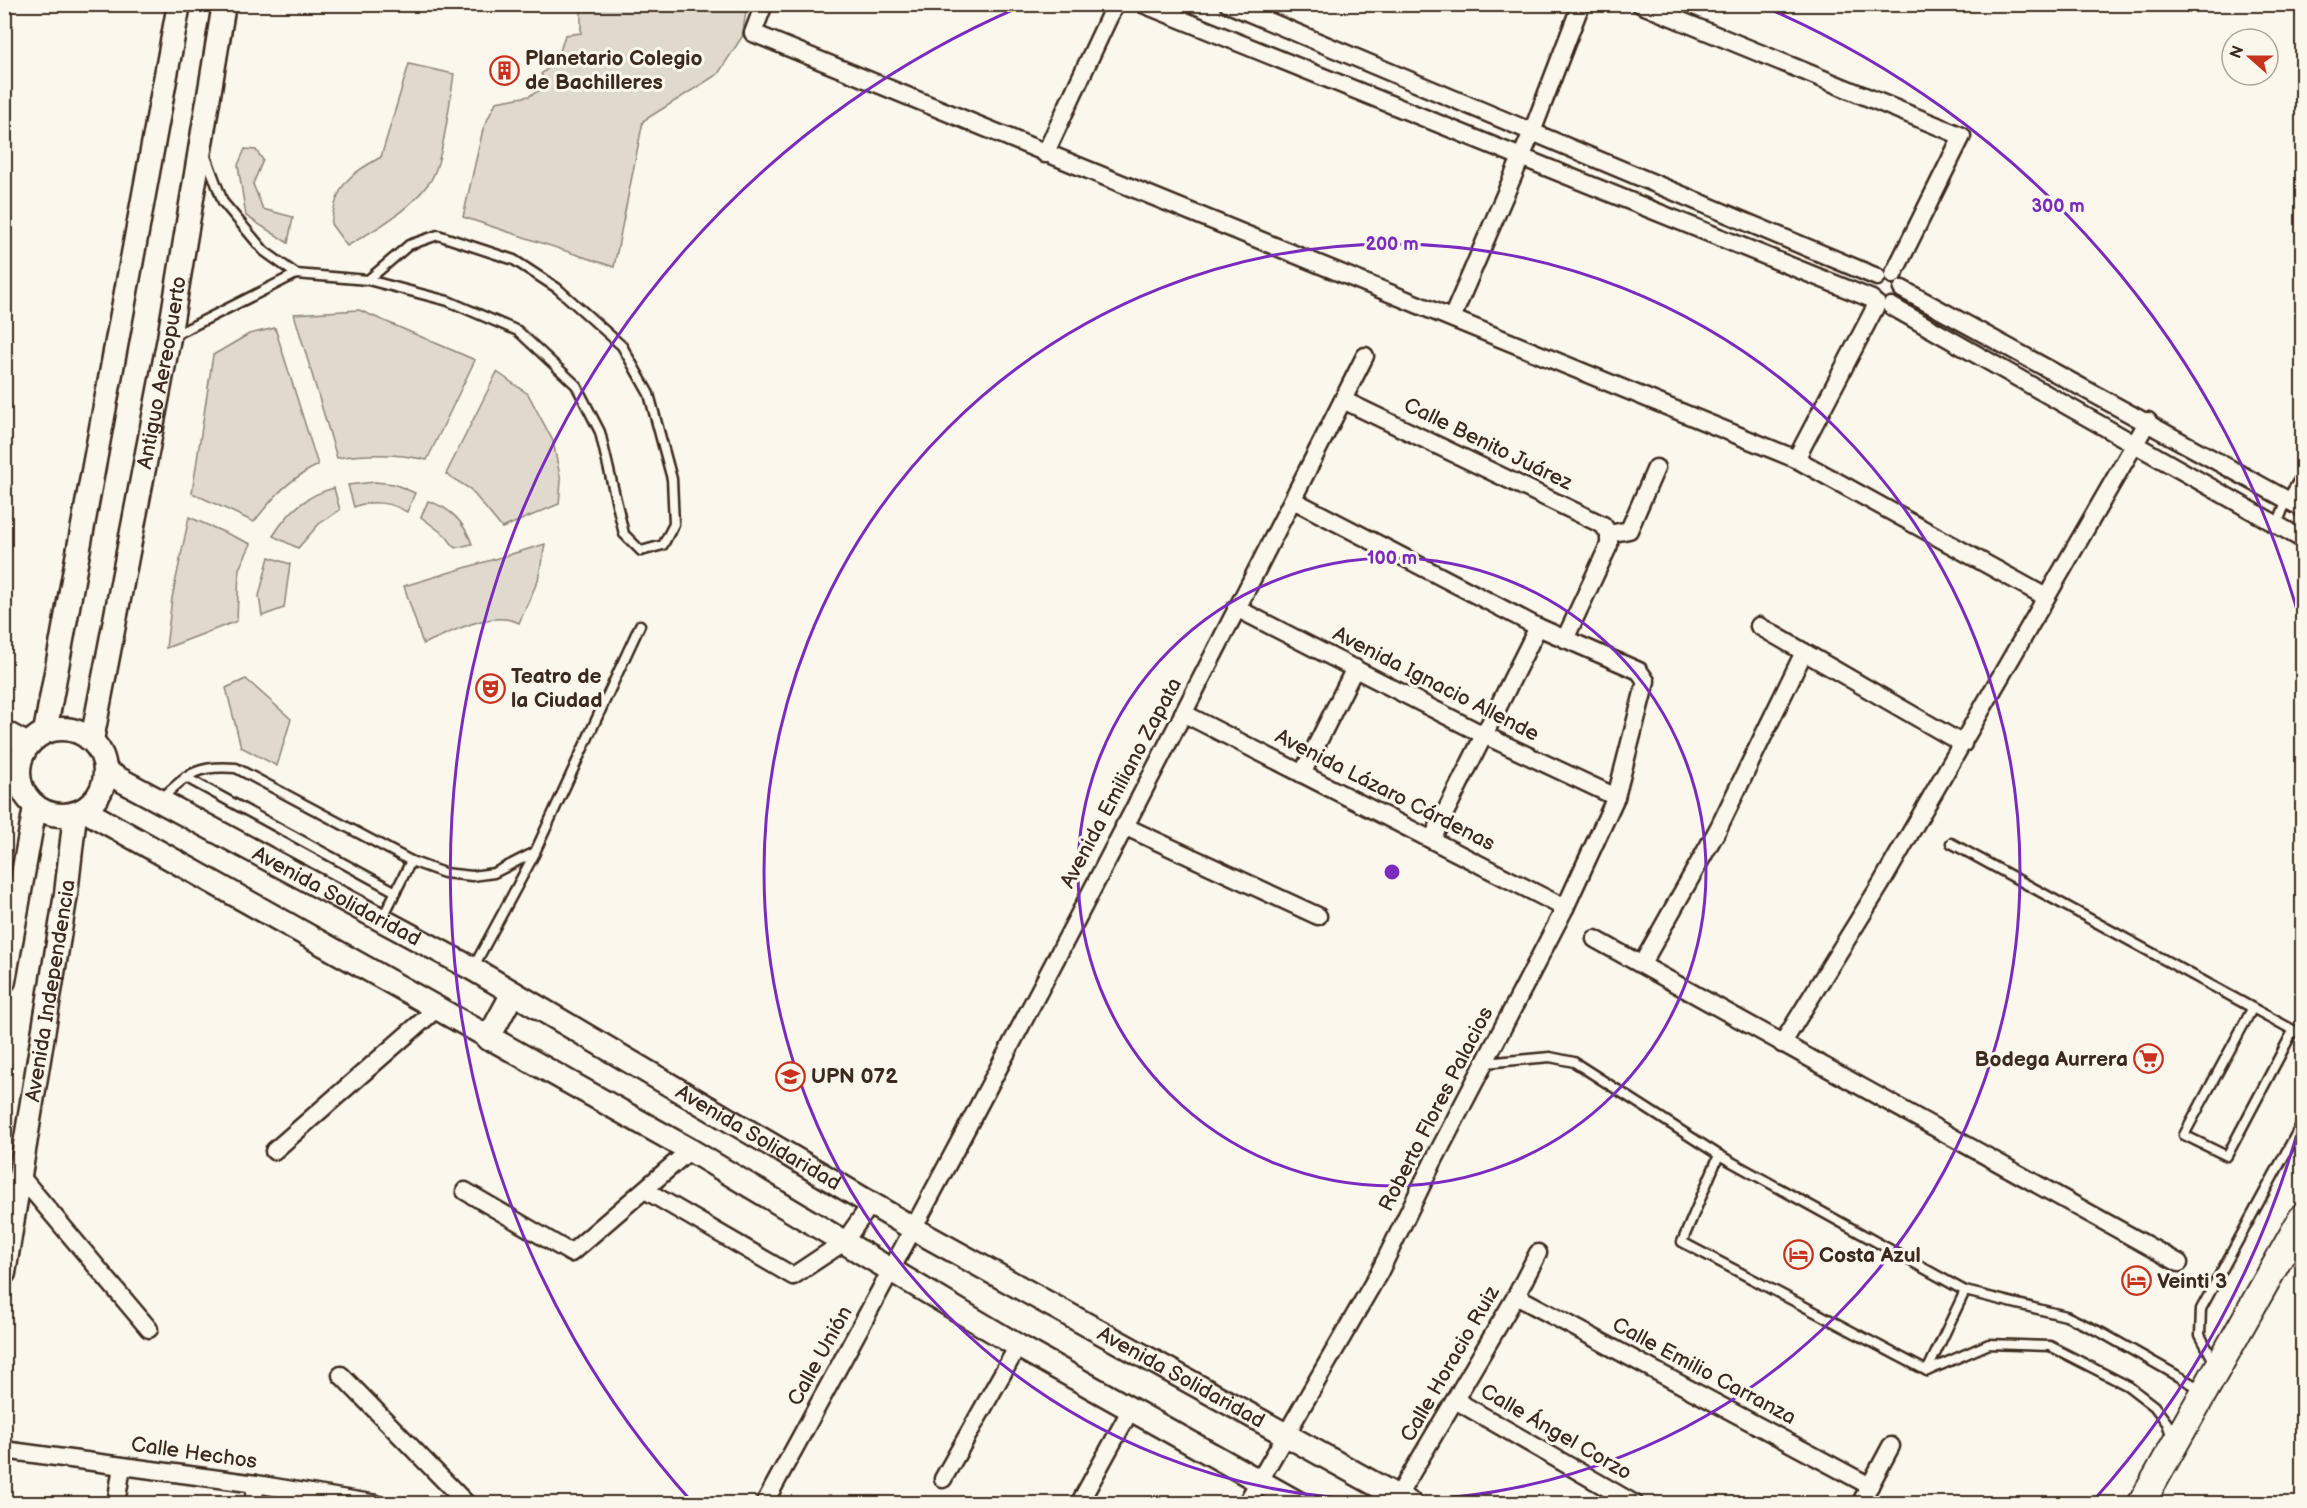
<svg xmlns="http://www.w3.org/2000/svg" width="2307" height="1508" viewBox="0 0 2307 1508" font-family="'Balsamiq Sans',sans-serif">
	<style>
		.green { fill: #dfd9ce; stroke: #8d8276; stroke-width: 1.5 }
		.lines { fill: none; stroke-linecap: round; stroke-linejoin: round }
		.lane-casing { stroke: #3b2a1e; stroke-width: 13 }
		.street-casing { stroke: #3b2a1e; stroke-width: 21 }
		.secondary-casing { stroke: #3b2a1e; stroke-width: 27 }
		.primary-casing { stroke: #3b2a1e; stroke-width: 30 }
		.lane { stroke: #fbf7ec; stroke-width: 8 }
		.street { stroke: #fbf7ec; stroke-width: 16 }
		.secondary { stroke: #fbf7ec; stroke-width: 22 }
		.primary { stroke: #fbf7ec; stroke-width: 26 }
		.ring { fill: none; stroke: #7b2cbf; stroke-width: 3 }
		.labels { text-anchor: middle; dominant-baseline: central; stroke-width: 6; stroke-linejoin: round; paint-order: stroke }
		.poi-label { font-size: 21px; font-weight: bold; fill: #3b2a1e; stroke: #fbf7ec; text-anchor: start }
		.street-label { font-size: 21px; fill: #3b2a1e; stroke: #fbf7ec }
		.centre { fill: #7b2cbf; stroke: #fbf7ec; stroke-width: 3 }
		.ring-label { font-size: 18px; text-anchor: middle; font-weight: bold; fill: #7b2cbf; stroke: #fbf7ec; stroke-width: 6; stroke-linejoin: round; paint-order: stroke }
	</style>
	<rect width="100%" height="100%" fill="#fbf7ec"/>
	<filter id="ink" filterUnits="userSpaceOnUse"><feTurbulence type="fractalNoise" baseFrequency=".0167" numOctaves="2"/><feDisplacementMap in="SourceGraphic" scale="12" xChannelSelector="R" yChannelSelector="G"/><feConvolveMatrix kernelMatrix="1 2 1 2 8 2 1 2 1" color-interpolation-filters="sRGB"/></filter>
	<g filter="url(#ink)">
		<!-- green -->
		<g class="green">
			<path d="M581,5h166l-5,32 -24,37 -75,47 -29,146 -151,-50 20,-88 13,-27 33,-6 19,-10 -7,-12 16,-13 8,-26 16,-2z"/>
			<path d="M409,64l45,10c-4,25 -11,91 -25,109 -21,28 -52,46 -82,63l-16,-22c6,-40 16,-48 50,-67z"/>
			<path d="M245,149l11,1 7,10 -10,24 10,25 30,8 -5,26 -42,-27 -8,-51z"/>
			<path d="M359,310l116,50 -48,100c-31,-7 -58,-7 -90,-2l-43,-144z"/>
			<path d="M275,328l43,137c-30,15 -44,31 -64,57l-62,-29 21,-138 36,-21z"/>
			<path d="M497,372l31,22 25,47 8,40 -2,23 -57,24 -32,-39 -24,-15z"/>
			<path d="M375,482l19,2 21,9 -8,19c-16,-10 -36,-12 -53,-5l-6,-22z"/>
			<path d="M334,488l6,22 -21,14 -21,24 -25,-12c15,-24 33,-41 61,-48z"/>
			<path d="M428,501c23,7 36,21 44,43l-17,4 -9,-12 -25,-19z"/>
			<path d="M189,517l62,27 -12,25 -2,52 -71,27 6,-50z"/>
			<path d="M545,544l-7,36 -19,43c-29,-14 -68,10 -96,21l-19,-58z"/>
			<path d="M269,557l21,7 -6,44 -22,8 -3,-20z"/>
			<path d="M246,679l45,40 -14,47 -36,-19 -15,-59z"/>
		</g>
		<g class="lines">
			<defs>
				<g id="lane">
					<path d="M205,154l18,48 41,49 32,23 72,6 80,21 70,30 58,54 24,47 24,102 17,17 22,-6 11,-21 -2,-45 -23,-85 -27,-48 -65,-58 -43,-28 -76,-25 -29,10 -41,35"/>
					<path d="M173,336l123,-62"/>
					<path d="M2277,525l10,-26 15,-24"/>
					<path d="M185,777l211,115"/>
					<path d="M162,798c27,-25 35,-33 74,-30l175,93 33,12 28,3 22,-3 41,-21 105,-227"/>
					<path d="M1951,843l351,192"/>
					<path d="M382,919l29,-58"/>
					<path d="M473,968l62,-115"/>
					<path d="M2252,1009l-68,126 43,21 66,-125"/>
					<path d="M1485,1063l65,-6 24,5 145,93 246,136 101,25 36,17 99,56"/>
					<path d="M1719,1155l-37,87 245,129 62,-27 61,2 78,40 26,20 13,17 5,15"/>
					<path d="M2215,1363l-15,-28 1,-26 101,-186"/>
					<path d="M1927,1371l38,-80"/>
				</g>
				<g id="street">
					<path d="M764,4l-11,29 1043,426 250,138"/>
					<path d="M1143,4l729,295"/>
					<path d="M1228,4l649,273"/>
					<path d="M1640,4l322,132 -69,139"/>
					<path d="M1045,154l70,-150"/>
					<path d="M1902,289l400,219"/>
					<path d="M1891,306l411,233"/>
					<path d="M1452,318l80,-186 49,-128"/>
					<path d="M1343,400l260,125 6,9"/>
					<path d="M1796,459l81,-155"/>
					<path d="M1609,534l20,-4 27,-62"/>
					<path d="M1236,608l248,127 132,62"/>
					<path d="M1759,626l204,118"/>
					<path d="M1565,639l44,-94v-11"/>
					<path d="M1183,713l382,195"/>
					<path d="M1302,774l53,-106"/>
					<path d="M1124,826l194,90"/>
					<path d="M1432,839l106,-212"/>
					<path d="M1595,939l584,324"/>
					<path d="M1642,964l76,-135 86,-177"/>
					<path d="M1782,1044l99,-160 267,-463"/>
					<path d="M274,1151l161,-141"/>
					<path d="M21,1177l128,152"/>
					<path d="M645,1190l148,86 51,-34 27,-38"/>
					<path d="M465,1191l106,62 119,-103"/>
					<path d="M1516,1296l354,190"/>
					<path d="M341,1375l126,129"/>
					<path d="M1455,1400l180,104"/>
					<path d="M4,1450l252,34 121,20"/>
					<path d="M943,1479l75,-133"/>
					<path d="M1398,1496l118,-200 22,-43"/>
					<path d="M116,1504l6,-38"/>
					<path d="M253,1504l3,-20"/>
					<path d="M764,1504c208,-379 407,-762 601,-1148"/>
					<path d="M1079,1504l52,-95"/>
					<path d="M1246,1504l133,-231 54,-111 132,-254 51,-111 30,-116 -7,-10 -101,-44 -245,-127"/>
					<path d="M1860,1504l31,-58"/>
				</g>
				<g id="secondary">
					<circle cx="62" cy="772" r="43"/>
					<path d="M4,732l24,13"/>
					<path d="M45,732l134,-728"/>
					<path id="s1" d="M92,740l77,-402 55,-334"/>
					<path id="s2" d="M106,772l367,197 441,260 497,275"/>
					<path d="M84,810l606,340 328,196 282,158"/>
					<path d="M4,981l31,-174"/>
					<path d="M488,1039l25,-46"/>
					<path id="s3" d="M4,1273l62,-379 9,-80"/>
				</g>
				<path id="primary" d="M2141,1504l161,-286"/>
			</defs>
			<!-- lane casing -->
			<use href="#lane" class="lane-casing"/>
			<!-- street casing -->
			<use href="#street" class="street-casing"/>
			<!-- secondary casing -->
			<use href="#secondary" class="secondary-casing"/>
			<!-- primary casing -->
			<use href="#primary" class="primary-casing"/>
			<!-- lane -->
			<use href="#lane" class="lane"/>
			<!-- street -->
			<use href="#street" class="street"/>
			<!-- secondary -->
			<use href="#secondary" class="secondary"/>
			<!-- primary -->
			<use href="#primary" class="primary"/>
		</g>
	</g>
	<!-- distance rings -->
	<g class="ring">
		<circle cx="1392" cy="872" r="314"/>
		<circle cx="1392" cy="872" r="628"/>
		<path d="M2302 1116A942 942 0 0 1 2092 1502M692 1502A942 942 0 0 1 1024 5M1760 5A942 942 0 0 1 2302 628"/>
	</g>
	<!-- icons -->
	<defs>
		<symbol id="building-ring" viewBox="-11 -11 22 22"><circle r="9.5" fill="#fbf7ec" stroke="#c8321e" stroke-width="1.5"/><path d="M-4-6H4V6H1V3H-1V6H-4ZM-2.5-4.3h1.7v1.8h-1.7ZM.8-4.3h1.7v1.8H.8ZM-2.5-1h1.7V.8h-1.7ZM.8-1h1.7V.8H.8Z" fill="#c8321e"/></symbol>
		<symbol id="theatre-ring" viewBox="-11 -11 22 22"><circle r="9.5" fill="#fbf7ec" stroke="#c8321e" stroke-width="1.5"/><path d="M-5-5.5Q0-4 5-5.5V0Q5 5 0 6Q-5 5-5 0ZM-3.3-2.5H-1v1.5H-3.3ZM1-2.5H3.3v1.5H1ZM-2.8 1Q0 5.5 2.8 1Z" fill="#c8321e"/></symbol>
		<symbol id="supermarket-ring" viewBox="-11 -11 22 22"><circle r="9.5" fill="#fbf7ec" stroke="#c8321e" stroke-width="1.5"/><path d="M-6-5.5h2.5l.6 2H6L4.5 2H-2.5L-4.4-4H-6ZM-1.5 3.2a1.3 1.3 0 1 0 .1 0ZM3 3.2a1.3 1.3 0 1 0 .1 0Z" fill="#c8321e"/></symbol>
		<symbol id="school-ring" viewBox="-11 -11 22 22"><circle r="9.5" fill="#fbf7ec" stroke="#c8321e" stroke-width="1.5"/><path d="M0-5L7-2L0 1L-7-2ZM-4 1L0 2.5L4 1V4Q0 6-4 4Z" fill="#c8321e"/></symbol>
		<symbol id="hotel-ring" viewBox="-11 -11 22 22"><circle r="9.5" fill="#fbf7ec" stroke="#c8321e" stroke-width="1.5"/><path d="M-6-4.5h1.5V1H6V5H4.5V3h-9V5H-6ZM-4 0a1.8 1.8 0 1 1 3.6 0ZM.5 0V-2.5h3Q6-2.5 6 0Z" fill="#c8321e"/></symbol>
	</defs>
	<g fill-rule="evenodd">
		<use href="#building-ring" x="488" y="54" width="33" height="33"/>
		<use href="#theatre-ring" x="474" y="672" width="33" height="33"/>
		<use href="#supermarket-ring" x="2132" y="1042" width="33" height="33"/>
		<use href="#school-ring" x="774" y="1060" width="33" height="33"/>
		<use href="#hotel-ring" x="1782" y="1238" width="33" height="33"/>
		<use href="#hotel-ring" x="2120" y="1264" width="33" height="33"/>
	</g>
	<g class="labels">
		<!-- poi labels -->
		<g class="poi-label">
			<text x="525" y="58">Planetario Colegio<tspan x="525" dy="24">de Bachilleres</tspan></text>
			<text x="511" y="676">Teatro de<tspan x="511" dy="24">la Ciudad</tspan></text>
			<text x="2128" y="1059" text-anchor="end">Bodega Aurrera</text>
			<text x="811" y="1076">UPN 072</text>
			<text x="1819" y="1255">Costa Azul</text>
			<text x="2157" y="1281">Veinti 3</text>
		</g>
		<!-- street labels -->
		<g class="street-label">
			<text stroke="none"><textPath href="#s1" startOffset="374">Antiguo Aereopuerto</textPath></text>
			<text transform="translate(1488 444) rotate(26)">Calle Benito Juárez</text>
			<text transform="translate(1436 684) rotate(27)">Avenida Ignacio Allende</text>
			<text transform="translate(1121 783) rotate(-62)">Avenida Emiliano Zapata</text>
			<text transform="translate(1385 790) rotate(27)">Avenida Lázaro Cárdenas</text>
			<text stroke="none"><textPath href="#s2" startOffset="262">Avenida Solidaridad</textPath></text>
			<text stroke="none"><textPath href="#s3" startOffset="286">Avenida Independencia</textPath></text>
			<text transform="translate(1436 1109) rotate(-63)">Roberto Flores Palacios</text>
			<text stroke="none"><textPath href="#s2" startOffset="748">Avenida Solidaridad</textPath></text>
			<text transform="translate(820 1356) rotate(-61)">Calle Unión</text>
			<text transform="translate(1450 1364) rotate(-60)">Calle Horacio Ruiz</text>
			<text transform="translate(1704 1371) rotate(28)">Calle Emilio Carranza</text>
			<text stroke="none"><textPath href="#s2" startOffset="1234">Avenida Solidaridad</textPath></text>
			<text transform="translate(1556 1432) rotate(30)">Calle Ángel Corzo</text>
			<text transform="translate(194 1453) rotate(8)">Calle Hechos</text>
		</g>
	</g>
	<circle cx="1392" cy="872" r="9" class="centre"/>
	<g class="ring-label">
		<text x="2058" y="212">300 m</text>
		<text x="1392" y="250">200 m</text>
		<text x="1392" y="564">100 m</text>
	</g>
	<!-- margin -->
	<rect width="2307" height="1508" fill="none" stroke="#fbf7ec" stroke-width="24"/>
	<rect x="12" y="12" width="2283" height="1484" fill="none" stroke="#3b2a1e" stroke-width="2" filter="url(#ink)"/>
	<!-- north arrow -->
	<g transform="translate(2250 57) rotate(291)"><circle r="28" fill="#fbf7ec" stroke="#aea59a" stroke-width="1.5"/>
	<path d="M0-4.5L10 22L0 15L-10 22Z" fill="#c8321e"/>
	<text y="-9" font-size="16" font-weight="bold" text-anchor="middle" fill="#3b2a1e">N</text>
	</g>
</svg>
